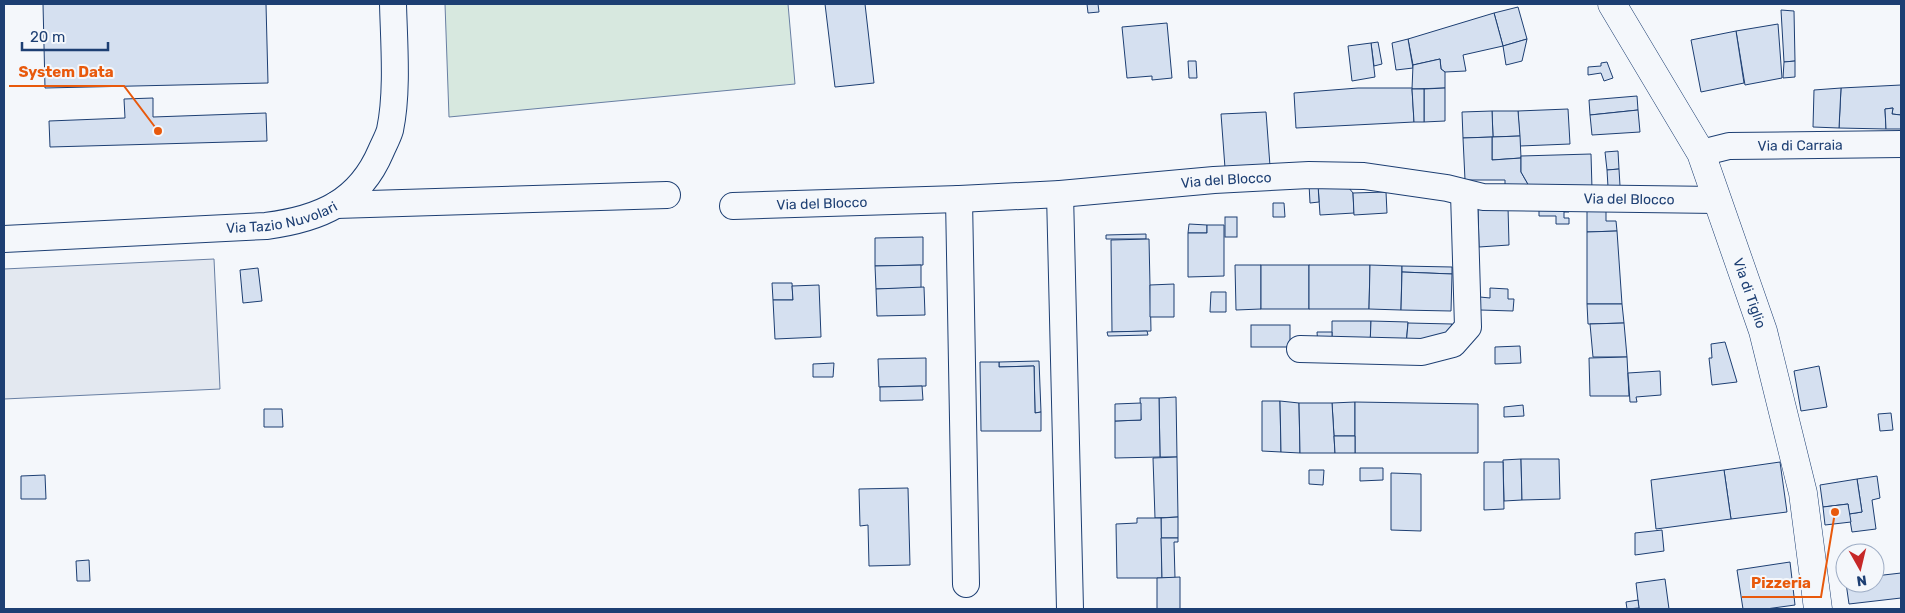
<svg xmlns="http://www.w3.org/2000/svg" width="1905" height="613" viewBox="0 0 1905 613" font-family="Rubik,sans-serif">
	<style>
		.green { fill: #d7e8df; stroke: #687fa3 }
		.parking { fill: #e3e8f0; stroke: #687fa3 }
		.building { fill: #d5e0f0; stroke: #1d3f73 }
		.lines { fill: none; stroke-linecap: round; stroke-linejoin: round }
		.minor-casing { stroke: #1d3f73; stroke-width: 28 }
		.primary-casing { stroke: #1d3f73; stroke-width: 29 }
		.minor { stroke: #f4f7fb; stroke-width: 26 }
		.primary { stroke: #f4f7fb; stroke-width: 28 }
		.labels { text-anchor: middle; dominant-baseline: central; stroke-width: 4; stroke-linejoin: round; paint-order: stroke }
		.street-label { font-size: 14px; fill: #1d3f73; stroke: #f4f7fb }
		.leader { fill: none; stroke: #e8590c; stroke-width: 2 }
		.callout-dot { fill: #e8590c; stroke: #f4f7fb; stroke-width: 2 }
		.callout-label { font-size: 15px; text-anchor: middle; font-weight: bold; fill: #e8590c; stroke: #f4f7fb; stroke-width: 4; stroke-linejoin: round; paint-order: stroke }
	</style>
	<rect width="100%" height="100%" fill="#f4f7fb"/>
	<!-- green -->
	<path class="green" d="M445,4h343l7,80 -346,33z"/>
	<!-- parking -->
	<path class="parking" d="M214,259l6,130 -216,10v-130z"/>
	<!-- building -->
	<g class="building">
		<path d="M43,4h223l2,79 -223,5z"/>
		<path d="M825,4h40l9,79 -39,4z"/>
		<path d="M1087,4h11l1,8 -11,1z"/>
		<path d="M1518,7l9,32 -24,7 -9,-33z"/>
		<path d="M1781,10l13,1 1,50 -11,1z"/>
		<path d="M1494,13l9,33 -40,9 3,16 -21,1 -4,-3 -1,-10 -27,6 -5,-26z"/>
		<path d="M1167,23l5,55 -20,2v-4l-25,2 -5,-51z"/>
		<path d="M1778,24l4,54 -37,7 -9,-54z"/>
		<path d="M1736,31l8,52 -43,9 -10,-52z"/>
		<path d="M1408,39l5,29 -17,2 -4,-27z"/>
		<path d="M1527,39l-5,22 -16,4 -3,-19z"/>
		<path d="M1378,42l4,22 -8,2 -3,-23z"/>
		<path d="M1371,43l4,34 -23,4 -4,-35z"/>
		<path d="M1440,59l1,10 4,3v16l-33,1 1,-24z"/>
		<path d="M1188,61h8l1,17h-8z"/>
		<path d="M1795,61v16l-12,1 1,-16z"/>
		<path d="M1607,62l6,16 -9,3 -3,-8 -13,2v-8l13,-1v-3z"/>
		<path d="M1901,85v30l-9,-1 1,-6 -8,1 1,20 -47,-1 2,-40z"/>
		<path d="M1358,88h54l2,34 -118,6 -2,-35z"/>
		<path d="M1445,88v33l-21,1v-33z"/>
		<path d="M1841,88l-2,40 -26,-1 1,-37z"/>
		<path d="M1412,89h12v33h-10z"/>
		<path d="M1637,96l1,14 -48,5 -1,-15z"/>
		<path d="M153,98v19l113,-4 1,28 -217,6 -1,-26 76,-3 -1,-19z"/>
		<path d="M1893,108l-1,6 9,1v14h-15l-1,-20z"/>
		<path d="M1568,109l2,35 -50,2 -2,-35z"/>
		<path d="M1638,110l2,22 -48,3 -2,-20z"/>
		<path d="M1492,111h26l2,25 -27,1z"/>
		<path d="M1492,111l1,26 -30,1 -1,-26z"/>
		<path d="M1266,112l4,54 -45,2 -4,-54z"/>
		<path d="M1520,136l1,22 -29,2v-23z"/>
		<path d="M1492,137v23l29,-2v14l8,14 -24,1v-7h-40l-2,-42z"/>
		<path d="M1618,151l1,18 -12,1 -2,-18z"/>
		<path d="M1591,154l1,35 -63,-3 -8,-14v-16z"/>
		<path d="M1619,169l1,17 -12,1 -1,-17z"/>
		<path d="M1344,182l9,11 1,20 -34,2 -2,-31z"/>
		<path d="M1309,184h9l1,18 -9,1z"/>
		<path d="M1386,192l1,21 -33,2 -1,-22z"/>
		<path d="M1273,203h11l1,14h-12z"/>
		<path d="M1508,207l1,38 -30,2 -1,-38z"/>
		<path d="M1539,207h30v5h-5v6h5v6h-13v-8h-17z"/>
		<path d="M1587,208h19v13h10l1,10 -30,1z"/>
		<rect x="1225" y="217" width="12" height="20"/>
		<path d="M1189,224l18,1v8h-19z"/>
		<path d="M1207,225h17v51l-36,1v-44h19z"/>
		<path d="M1617,231l5,73h-35v-72z"/>
		<path d="M1146,234v5h-40v-4z"/>
		<path d="M923,237v28l-48,1v-28z"/>
		<path d="M1149,239l2,92 -39,1 -1,-92z"/>
		<path d="M921,265v23l-45,1 -1,-23z"/>
		<path d="M1235,265h26v44l-25,1z"/>
		<rect x="1261" y="265" width="48" height="44"/>
		<path d="M1309,265h61l-1,44h-60z"/>
		<path d="M1370,265l32,1 -1,44 -32,-1z"/>
		<path d="M1402,266l50,1v7l-50,-2z"/>
		<path d="M258,268l4,33 -19,2 -3,-33z"/>
		<path d="M1402,272l50,2 -1,37 -50,-1z"/>
		<path d="M772,283h20l1,17h-20z"/>
		<path d="M1174,284v33h-24v-32z"/>
		<path d="M819,285l2,52 -46,2 -2,-39h20l-1,-14z"/>
		<path d="M924,287l1,28 -48,1 -1,-27z"/>
		<path d="M1490,288l18,1v10h6l-1,12 -33,-1v-13l10,1z"/>
		<path d="M1211,292h15v20h-16z"/>
		<path d="M1587,304h35l2,19 -36,1z"/>
		<path d="M1332,321h39l-1,25h-38z"/>
		<path d="M1371,321l37,1 -2,24 -36,-1z"/>
		<path d="M1408,323l44,1 -8,20 -38,2z"/>
		<path d="M1624,323l3,34h-34l-3,-33z"/>
		<rect x="1251" y="325" width="39" height="22"/>
		<path d="M1147,331l1,4 -40,1 -1,-4z"/>
		<path d="M1317,332h15v14h-14z"/>
		<path d="M1725,342l12,40 -25,3 -3,-27h3l-1,-14z"/>
		<path d="M1520,346l1,17 -26,1v-17z"/>
		<path d="M1627,357l2,39h-39l-1,-38z"/>
		<path d="M926,358v28l-47,1 -1,-28z"/>
		<path d="M1039,361l2,51 -6,1 -1,-47 -35,1v-5z"/>
		<path d="M980,362h19v5l35,-1 1,47 6,-1v19h-60z"/>
		<path d="M834,363l-1,14h-20v-13z"/>
		<path d="M1819,366l8,41 -26,4 -7,-40z"/>
		<path d="M1660,371l1,24 -25,2 1,5h-7l-2,-29z"/>
		<path d="M922,386l1,14 -43,1v-14z"/>
		<path d="M1176,397l1,60h-17l-1,-59z"/>
		<path d="M1140,398h19l1,59 -45,1v-37l26,-1z"/>
		<path d="M1262,401h18l1,51 -19,-1z"/>
		<path d="M1280,401l19,2 1,50 -19,-1z"/>
		<path d="M1355,402v34h-21l-2,-33z"/>
		<path d="M1355,402l123,2v49h-123z"/>
		<path d="M1141,403v17l-26,1v-17z"/>
		<path d="M1299,403h33l3,50h-35z"/>
		<path d="M1523,405l1,11 -20,1v-10z"/>
		<path d="M264,409h18l1,18h-19z"/>
		<path d="M1891,413l2,17 -13,1 -2,-17z"/>
		<path d="M1334,436h21v17h-20z"/>
		<path d="M1177,457l1,60 -23,1 -2,-60z"/>
		<path d="M1521,459l1,41 -18,1 -1,-41z"/>
		<path d="M1521,459h38l1,40 -38,1z"/>
		<path d="M1484,462h19l1,47 -20,1z"/>
		<path d="M1780,462l7,50 -56,7 -7,-49z"/>
		<path d="M1360,468h23v12l-23,1z"/>
		<path d="M1309,470h15l-1,15 -14,-1z"/>
		<path d="M1724,470l7,49 -75,10 -5,-49z"/>
		<path d="M1391,473l30,1v57l-30,-1z"/>
		<path d="M45,475l1,24h-25v-23z"/>
		<path d="M1877,476l3,22 -8,2 4,29 -24,3 -3,-18 13,-2 -5,-33z"/>
		<path d="M1857,479l5,33 -13,2 -1,-10 -25,3 -3,-22z"/>
		<path d="M908,488l2,77 -41,1 -1,-41 -8,1 -1,-37z"/>
		<path d="M1848,504l3,18 -26,3 -2,-18z"/>
		<path d="M1178,517v21h-17v-20z"/>
		<path d="M1137,518h24l1,60h-45l-1,-54 21,-1z"/>
		<path d="M1662,530l2,21 -29,4v-22z"/>
		<path d="M1161,538h17v4h-4l1,36h-13z"/>
		<path d="M89,560l1,21h-13l-1,-20z"/>
		<path d="M1790,562l5,43 -29,4h-23l-6,-39z"/>
		<path d="M1901,573v25l-52,6 -3,-21h29v-7z"/>
		<path d="M1180,577v32h-23v-31z"/>
		<path d="M1665,579l4,30h-30l-3,-26z"/>
		<path d="M1638,600l1,8 -12,1 -1,-7z"/>
	</g>
	<g class="lines">
		<defs>
			<g id="minor">
				<path id="s1" d="M1701,153l28,-7 172,-2"/>
				<path d="M1060,194l10,415"/>
				<path d="M959,199l7,385"/>
				<path d="M336,205l331,-10"/>
				<path id="s2" d="M733,206l226,-7 101,-5 154,-14 95,-5 55,1 83,12 36,9 234,3"/>
				<path id="s3" d="M4,239l262,-13c53,-7 93,-23 115,-75 3,-7 7,-14 9,-21 8,-38 4,-87 3,-126"/>
				<path d="M1300,349l122,3 31,-8 15,-17 -4,-134"/>
			</g>
			<g id="primary">
				<path id="s4" d="M1612,4l89,149 62,178 40,162 15,116"/>
			</g>
		</defs>
		<!-- minor casing -->
		<use href="#minor" class="minor-casing"/>
		<!-- primary casing -->
		<use href="#primary" class="primary-casing"/>
		<!-- minor -->
		<use href="#minor" class="minor"/>
		<!-- primary -->
		<use href="#primary" class="primary"/>
	</g>
	<g class="labels">
		<!-- street labels -->
		<g class="street-label">
			<text stroke="none"><textPath href="#s1" startOffset="100">Via di Carraia</textPath></text>
			<text stroke="none"><textPath href="#s2" startOffset="494">Via del Blocco</textPath></text>
			<text stroke="none"><textPath href="#s2" startOffset="899">Via del Blocco</textPath></text>
			<text stroke="none"><textPath href="#s2" startOffset="89">Via del Blocco</textPath></text>
			<text stroke="none"><textPath href="#s3" startOffset="279">Via Tazio Nuvolari</textPath></text>
			<text stroke="none"><textPath href="#s4" startOffset="322">Via di Tiglio</textPath></text>
		</g>
	</g>
	<!-- callouts -->
	<path class="leader" d="M158 131L124 86H9M1835 512L1821 597H1742"/>
	<g class="callout-dot">
		<circle cx="158" cy="131" r="5"/>
		<circle cx="1835" cy="512" r="5"/>
	</g>
	<g class="callout-label">
		<text x="66" y="77">System Data</text>
		<text x="1781" y="588">Pizzeria</text>
	</g>
	<!-- border -->
	<rect width="1905" height="613" fill="none" stroke="#1d3f73" stroke-width="10"/>
	<!-- north arrow -->
	<g transform="translate(1860 568) rotate(172)"><circle r="24" fill="#f4f7fb" stroke="#9eadc5"/>
	<path d="M0-4L9 19L0 12L-9 19Z" fill="#c62828"/>
	<text y="-8" font-size="14" font-weight="bold" text-anchor="middle" fill="#1d3f73">N</text>
	</g>
	<!-- scale -->
	<path d="M22 42v8h86v-8" fill="none" stroke="#1d3f73" stroke-width="2.5"/>
	<text x="30" y="42" font-size="15" fill="#1d3f73" stroke="#f4f7fb" stroke-width="4" paint-order="stroke">20 m</text>
</svg>
